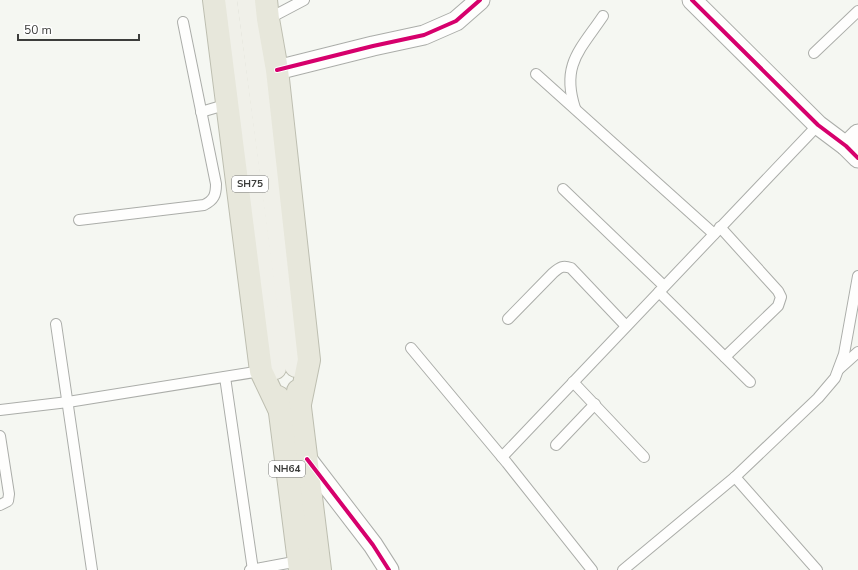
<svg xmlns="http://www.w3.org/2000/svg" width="858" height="570" viewBox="0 0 858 570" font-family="'Nunito Sans',sans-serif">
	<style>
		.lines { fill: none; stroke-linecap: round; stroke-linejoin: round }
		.lane-casing { stroke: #abada9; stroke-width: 12 }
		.street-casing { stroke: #abada9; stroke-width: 21 }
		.primary-casing { stroke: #bdbeb0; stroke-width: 24 }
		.highway-casing { stroke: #bdbeb0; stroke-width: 24 }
		.lane { stroke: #fefefd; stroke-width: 10 }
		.street { stroke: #fefefd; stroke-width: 19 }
		.primary { stroke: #f0f0e9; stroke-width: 22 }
		.highway { stroke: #e7e7db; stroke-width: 22 }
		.cycleway-casing { stroke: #fff; stroke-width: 6 }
		.cycleway { stroke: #d6006c; stroke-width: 4 }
		.labels { text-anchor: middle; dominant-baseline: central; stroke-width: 4; stroke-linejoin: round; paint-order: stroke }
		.shield { fill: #fff; stroke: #767776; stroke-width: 1 }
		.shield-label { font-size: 10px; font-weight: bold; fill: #3c3d3b }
	</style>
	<rect width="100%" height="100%" fill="#f5f7f2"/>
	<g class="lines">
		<defs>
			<g id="lane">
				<path d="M268,19l36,-19"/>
				<path d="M814,53l44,-42"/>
				<path d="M536,74l178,160"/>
				<path d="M575,108c-14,-43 5,-58 28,-92"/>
				<path d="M201,112l27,-8"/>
				<path d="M563,189l101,97"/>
				<path d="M79,220l125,-15c10,-5 12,-10 12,-21l-33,-162"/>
				<path d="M720,227l58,64 3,6 -3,9 -53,51"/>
				<path d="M659,292l91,90"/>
				<path d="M508,319l45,-46c7,-6 10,-8 18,-5l55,58"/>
				<path d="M56,324l36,246"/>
				<path d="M411,348l96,115 85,107"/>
				<path d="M839,369l19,-17"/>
				<path d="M225,377l28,193"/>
				<path d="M573,382l71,75"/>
				<path d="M0,410l68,-8 193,-31"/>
				<path d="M0,436l9,58 -1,7 -8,4"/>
				<path d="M556,445l39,-41"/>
				<path d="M502,457l316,-332"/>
				<path d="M735,477l82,93"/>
				<path d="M250,570l49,-9"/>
				<path d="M623,570l112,-93 83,-79 17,-20 9,-24 14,-78"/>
			</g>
			<g id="street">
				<path d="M692,0l126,125 28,21 12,12"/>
				<path d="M277,70l96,-24 51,-11 32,-14 24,-21"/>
				<path d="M846,146l12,-12"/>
				<path d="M307,459l66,86 16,25"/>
			</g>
			<g id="primary">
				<path d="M226,0l49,368"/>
				<path d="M248,0l48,366"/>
			</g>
			<g id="highway">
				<path d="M214,0l47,371 19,40"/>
				<path d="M266,0l2,19 9,51 32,290 -9,44"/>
				<path d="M298,391l22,179"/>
				<path d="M278,397l22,173"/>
			</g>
		</defs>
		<!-- lane casing -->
		<use href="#lane" class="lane-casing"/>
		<!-- street casing -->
		<use href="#street" class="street-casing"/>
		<!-- primary casing -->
		<use href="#primary" class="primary-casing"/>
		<!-- highway casing -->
		<use href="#highway" class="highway-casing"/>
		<!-- lane -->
		<use href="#lane" class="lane"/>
		<!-- street -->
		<use href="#street" class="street"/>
		<!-- primary -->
		<use href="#primary" class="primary"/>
		<!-- highway -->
		<use href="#highway" class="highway"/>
		<defs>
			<g id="cycleway">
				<path d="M692,0l126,125 28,21 12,12"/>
				<path d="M277,70l96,-24 51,-11 32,-14 24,-21"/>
				<path d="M307,459l66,86 16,25"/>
			</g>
		</defs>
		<!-- cycleway casing -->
		<use href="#cycleway" class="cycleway-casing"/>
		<!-- cycleway -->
		<use href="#cycleway" class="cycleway"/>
	</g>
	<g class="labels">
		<!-- shield labels -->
		<g class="shield">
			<rect x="232" y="176" width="36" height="16" rx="3"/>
			<rect x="269" y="461" width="36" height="16" rx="3"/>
		</g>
		<g class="shield-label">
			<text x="250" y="184">SH75</text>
			<text x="287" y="469">NH64</text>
		</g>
	</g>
	<!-- scale -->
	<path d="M18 34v6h121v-6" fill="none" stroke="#3c3d3b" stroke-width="2"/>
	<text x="24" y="34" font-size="12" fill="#3c3d3b" stroke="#ffffff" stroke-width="3" paint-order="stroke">50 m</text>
</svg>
